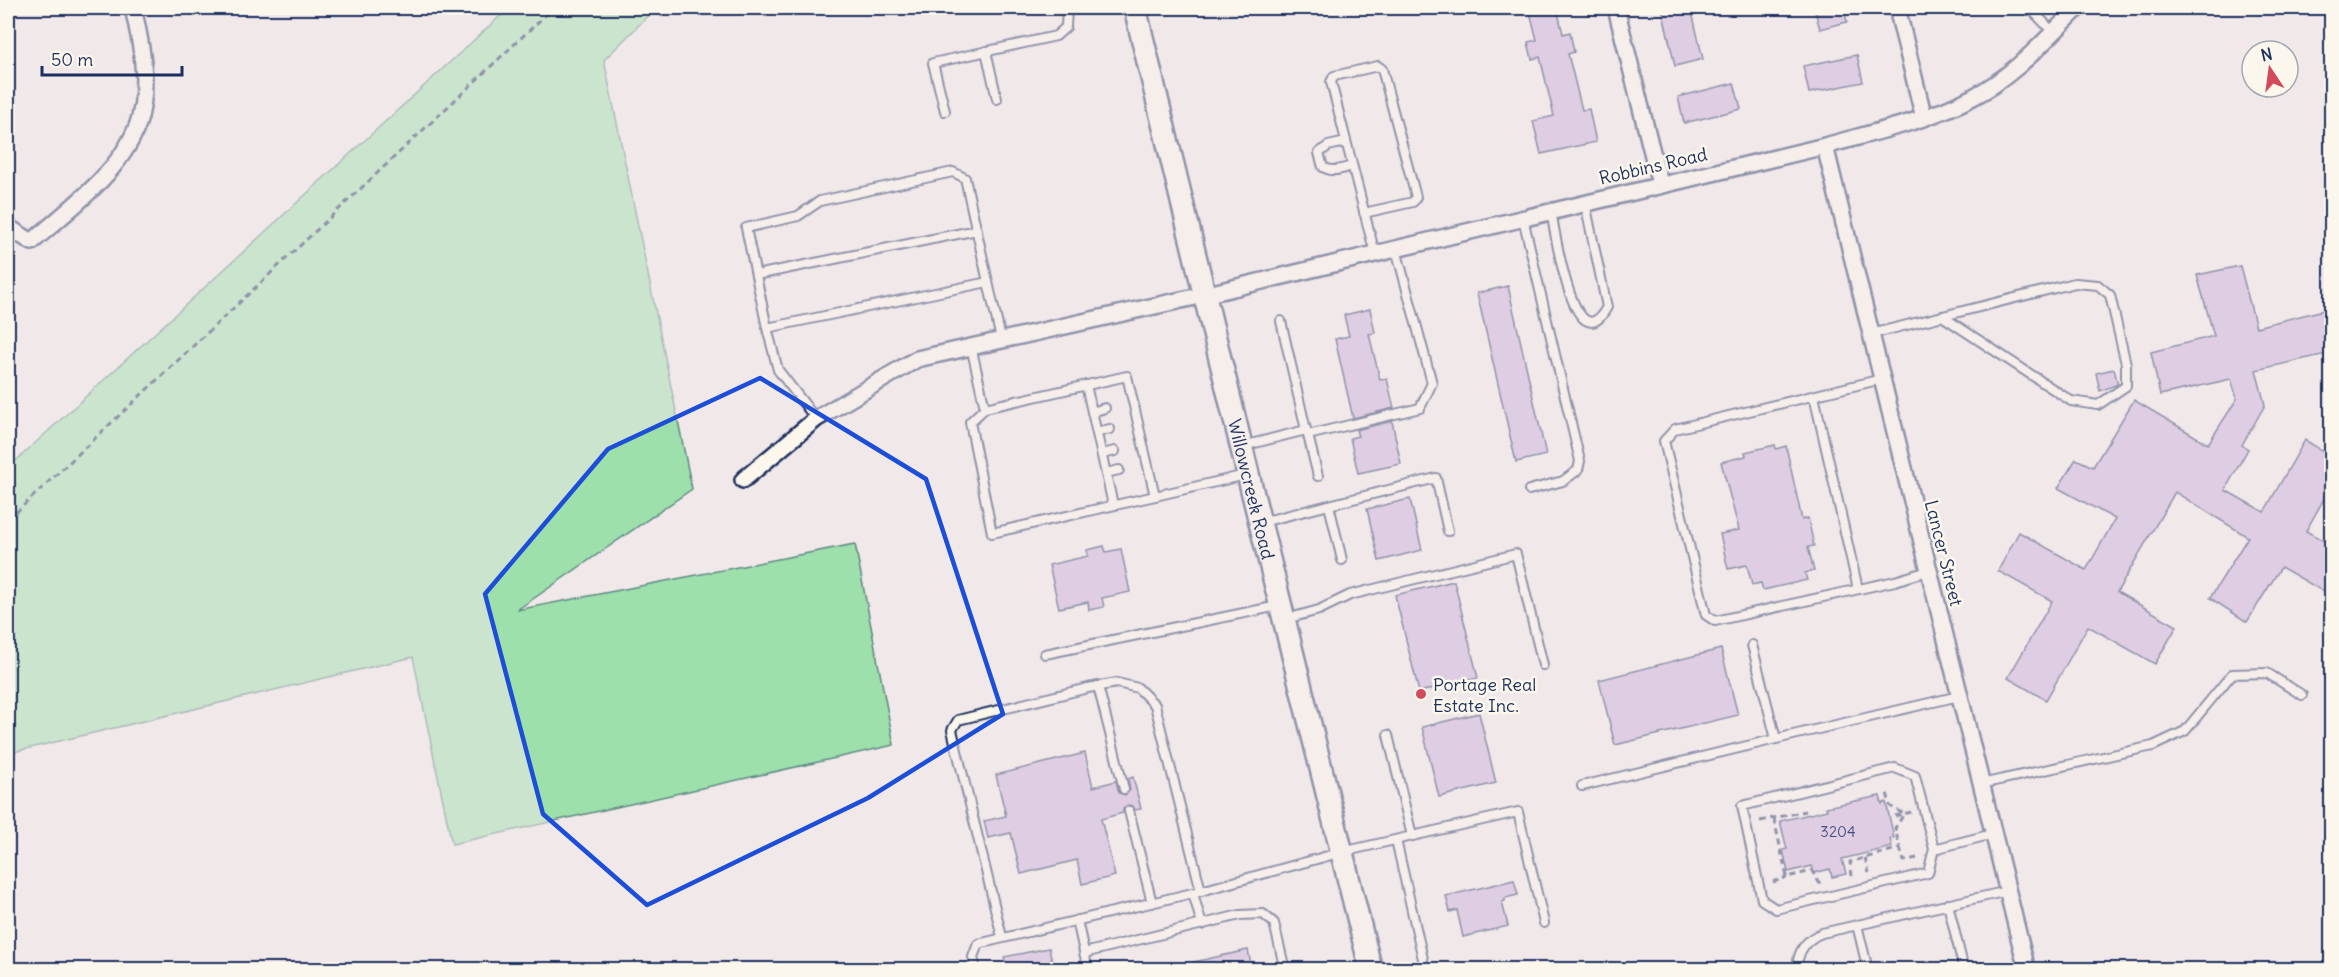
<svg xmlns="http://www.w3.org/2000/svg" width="2339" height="977" viewBox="0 0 2339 977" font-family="Delius,sans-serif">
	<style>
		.green { fill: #9de0ab; stroke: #5c8884; stroke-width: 1.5 }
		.building { fill: #c8aedc; stroke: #1b2f5e; stroke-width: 1.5 }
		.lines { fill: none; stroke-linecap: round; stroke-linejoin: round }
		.service-casing { stroke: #1b2f5e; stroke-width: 12 }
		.minor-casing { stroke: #1b2f5e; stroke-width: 20 }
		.secondary-casing { stroke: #1b2f5e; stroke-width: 26 }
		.path { stroke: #1b2f5e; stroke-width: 3; stroke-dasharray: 6 4.5; stroke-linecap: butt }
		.service { stroke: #fbf7ec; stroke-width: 8 }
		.minor { stroke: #fbf7ec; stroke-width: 15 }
		.secondary { stroke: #fbf7ec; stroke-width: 21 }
		.marked { fill: none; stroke: #1d4ed8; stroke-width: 4.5; stroke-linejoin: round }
		.poi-dot { fill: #d1495b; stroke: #fbf7ec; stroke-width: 2 }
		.labels { text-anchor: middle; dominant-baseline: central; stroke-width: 5; stroke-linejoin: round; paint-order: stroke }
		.number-label { font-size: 15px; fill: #464f7e }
		.street-label { font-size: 18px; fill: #1b2f5e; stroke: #fbf7ec }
		.poi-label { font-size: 18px; fill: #1b2f5e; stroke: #fbf7ec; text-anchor: start }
	</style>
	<rect width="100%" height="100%" fill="#f1e8e9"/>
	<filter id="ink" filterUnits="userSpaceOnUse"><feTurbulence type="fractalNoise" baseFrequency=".0167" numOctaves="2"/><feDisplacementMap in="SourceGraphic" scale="12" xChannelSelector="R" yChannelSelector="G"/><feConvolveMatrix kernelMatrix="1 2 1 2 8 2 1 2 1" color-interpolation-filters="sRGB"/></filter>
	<g filter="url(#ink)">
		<!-- green -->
		<path class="green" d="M509,8h147l-52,52 88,429 -175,121 338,-66 39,201 -442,99 -39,-187 -404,96 -1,-285z"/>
		<!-- building -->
		<g class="building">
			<path d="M1529,8h28l6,26 7,-2 4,20 -6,2 14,56 7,-1 7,33 -55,12 -8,-33 21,-5 -14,-59 -8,2 -4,-17 9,-2z"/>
			<path d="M1669,8h22l12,51 -28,7 -13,-57z"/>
			<path d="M1814,8h30l3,14 -27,7z"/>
			<path d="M1857,55l6,27 -54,11 -6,-27z"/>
			<path d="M1734,83l7,26 -57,14 -6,-26z"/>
			<path d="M2240,266l16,61 72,-18 3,15v29l-75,17 9,35 -23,40 6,4 -23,41 39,22 41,-72 26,16v30l-25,45 25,14v51l-50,-29 -34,55 -37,-24 38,-61 -73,-45 -58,100 60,34 -22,38 -67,-38 -42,74 -38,-22 44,-77 -54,-30 21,-39 67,38 29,-51 -57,-31 18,-29 17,8 41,-67 74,44 29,-45 -6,-20 -71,16 -9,-43 63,-16 -17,-61z"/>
			<path d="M1508,286l38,169 -30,7 -39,-169z"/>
			<path d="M1370,309l5,24 -6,1 11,46 7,-1 7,29 -41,10 -18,-79 14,-3 -5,-21z"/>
			<path d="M2114,369l4,15 -18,7 -4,-18z"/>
			<path d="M1392,421l9,43 -43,9 -8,-35 8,-2 -2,-6z"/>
			<path d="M1775,445l1,4 10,-3 16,74 6,-2 6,28 -6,1 6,24 -9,2 2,7 -44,10 -2,-7 -9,2 -5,-20 -19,4 -8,-35 19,-4 -18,-68 25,-6 -1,-4z"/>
			<path d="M1410,499l12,51 -43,11 -12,-52z"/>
			<path d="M1104,546l2,6 15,-3 9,43 -28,6 2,9 -15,3 -1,-8 -29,6 -10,-43 39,-9 -1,-6z"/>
			<path d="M1454,581l24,97 -59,14 -24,-97z"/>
			<path d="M1721,649l17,66 -123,30 -16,-65z"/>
			<path d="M1479,713l17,70 -57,14 -17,-70z"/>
			<path d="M1085,753l8,34 23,-6 3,12 6,2 5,-5 -2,-11 5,-2 8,32 -6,1 -2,-4 -5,-1 -5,4v4l-22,6 14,57 -33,8 -5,-24 -56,14 -10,-41 -23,5 -4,-17 22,-5 -10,-41z"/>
			<path d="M1880,796l2,8 4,-2 8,36 -4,1 2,8 -50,12 4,15 -14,3 -2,-8 -16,4 -2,-7 -24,6 -5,-22 4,-1 -7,-28 47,-11 -1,-3z"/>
			<path d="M1514,880l4,15 -13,3v3l-3,1 6,24 -45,11 -6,-27 -7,2 -4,-16z"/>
			<path d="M1049,948l5,21h-47l-3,-12z"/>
			<path d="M1248,950l4,19h-62l-1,-6z"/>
		</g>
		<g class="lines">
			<defs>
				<g id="service">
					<path d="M2030,8l23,24"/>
					<path d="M986,51l11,48"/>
					<path d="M945,111l-12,-48 123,-27 10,-9 1,-19"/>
					<path d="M1346,142l-18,4 -9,7 4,14c10,6 18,2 29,-1"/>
					<path d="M1551,211c3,15 23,156 56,96l-22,-104"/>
					<path d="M1364,213l49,-11 3,-5 -34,-128 -4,-3 -44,10 -3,6 44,172"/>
					<path d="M1523,218l57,243 -2,9 -15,11 -34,9"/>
					<path d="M756,275l221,-45"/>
					<path d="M988,282l13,57"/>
					<path d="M767,328l221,-46 -23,-104 -12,-6 -133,29 -22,15 -52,12 21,100 11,42 38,49"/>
					<path d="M1871,334l204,-51 23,2 12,10 16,69v22l-28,19 -27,-4 -129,-85"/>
					<path d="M971,346l14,62 142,-32 28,120 91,-21"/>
					<path d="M1882,379l-207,50 -11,12 42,174 9,6 180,-40 33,-10"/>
					<path d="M1086,385l27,120"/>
					<path d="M1814,396l44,193"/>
					<path d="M985,408l-15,14 22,111 163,-37"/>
					<path d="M1092,412l13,-4"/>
					<path d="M1307,431l11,45"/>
					<path d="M1097,432l13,-3"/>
					<path d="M1308,435l112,-27 12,-25 -36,-134"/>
					<path d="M1243,446l63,-16 -25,-109"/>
					<path d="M1102,454l13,-3"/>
					<path d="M1106,473l13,-3"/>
					<path d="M1329,505l13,55"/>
					<path d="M1262,522l174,-44 12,53"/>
					<path d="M1286,619l33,-9 31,-15 166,-41 27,111"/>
					<path d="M1752,645l24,94 183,-43"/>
					<path d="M1045,654l233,-48"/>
					<path d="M1098,686l26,103"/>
					<path d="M1388,735l24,101"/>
					<path d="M1981,784l172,-38 32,-15 47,-57 35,-1 35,22"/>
					<path d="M1582,786l194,-47"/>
					<path d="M1129,811l23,92"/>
					<path d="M1396,840l27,119"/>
					<path d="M1934,849l-6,24 -152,36 -14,-9 -20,-94 153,-38 20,8 19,73 59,-15"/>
					<path d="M1193,893l9,32"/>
					<path d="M1948,904l16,66"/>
					<path d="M1077,920l11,50"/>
					<path d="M1857,925l11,45"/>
					<path d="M1002,937l-50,-207 6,-10 130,-32 29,-5 21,5 17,17 46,186"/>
					<path d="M1084,953l156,-38 23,-1 11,9 11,47"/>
					<path d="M976,970l-3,-13 5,-13 223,-53 141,-39 176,-40 26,111"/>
					<path d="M1797,970c0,-18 9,-31 25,-37l186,-42"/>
				</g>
				<g id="minor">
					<path d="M1616,8l44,176"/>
					<path d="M1897,8l27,110"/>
					<path d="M1825,146l202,824"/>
					<path d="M8,227l24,15c38,-34 94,-73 108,-125 9,-35 1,-75 -7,-109"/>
					<path d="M743,480l73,-61 101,-60 287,-64 621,-149c49,-14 103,-25 148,-49 41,-21 72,-57 105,-89"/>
				</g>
				<g id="secondary">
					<path id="s1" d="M1135,8l113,466 123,496"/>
				</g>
			</defs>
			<!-- service casing -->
			<use href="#service" class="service-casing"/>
			<!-- minor casing -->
			<use href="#minor" class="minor-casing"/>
			<!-- secondary casing -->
			<use href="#secondary" class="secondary-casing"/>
			<!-- path -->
			<g class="path">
				<path d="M8,520l545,-512"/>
				<path d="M1895,816l16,-4"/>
				<path d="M1774,819l13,58 25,-6 8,13"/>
				<path d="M1760,821l46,-10"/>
				<path d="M1900,848l4,13 13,-3"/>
				<path d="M1865,858l4,15"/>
				<path d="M1852,876l-2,-14 50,-14 -5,-20 9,-14 -14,-8 -3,-14"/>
				<path d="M1773,882l14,-5"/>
			</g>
			<!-- service -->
			<use href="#service" class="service"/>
			<!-- minor -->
			<use href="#minor" class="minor"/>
			<!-- secondary -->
			<use href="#secondary" class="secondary"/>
		</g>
	</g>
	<!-- marked area -->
	<path d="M0 0H2339V977H0ZM760,378l166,101 77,235 -135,84 -221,107 -104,-91 -58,-220 123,-145z" fill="#f1e8e9" fill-opacity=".55" fill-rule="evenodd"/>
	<path class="marked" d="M760,378l166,101 77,235 -135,84 -221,107 -104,-91 -58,-220 123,-145z"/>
	<!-- markers -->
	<circle class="poi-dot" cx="1421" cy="694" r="6"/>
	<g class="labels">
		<!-- number labels -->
		<g class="number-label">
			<text x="1838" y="831">3204</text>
		</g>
		<!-- street labels -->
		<g class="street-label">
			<text transform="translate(1653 166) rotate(-13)">Robbins Road</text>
			<text stroke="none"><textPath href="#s1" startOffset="495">Willowcreek Road</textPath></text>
			<text transform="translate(1944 553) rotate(76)">Lancer Street</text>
		</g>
		<!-- poi labels -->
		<g class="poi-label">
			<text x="1433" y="684">Portage Real<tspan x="1433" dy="21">Estate Inc.</tspan></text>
		</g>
	</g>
	<!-- margin -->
	<rect width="2339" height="977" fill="none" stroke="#fbf7ec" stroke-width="30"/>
	<rect x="15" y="15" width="2309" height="947" fill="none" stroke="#1b2f5e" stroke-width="2" filter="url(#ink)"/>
	<!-- north arrow -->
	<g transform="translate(2270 69) rotate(347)"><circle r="28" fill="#fbf7ec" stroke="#a1a7b3" stroke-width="1.5"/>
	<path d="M0-4.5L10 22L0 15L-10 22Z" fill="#d1495b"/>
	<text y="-9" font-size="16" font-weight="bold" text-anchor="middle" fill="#1b2f5e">N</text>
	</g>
	<!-- scale -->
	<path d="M42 66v9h140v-9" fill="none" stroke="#1b2f5e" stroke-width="3"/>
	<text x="51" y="66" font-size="18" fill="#1b2f5e" stroke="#fbf7ec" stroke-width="4.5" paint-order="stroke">50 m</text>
</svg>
